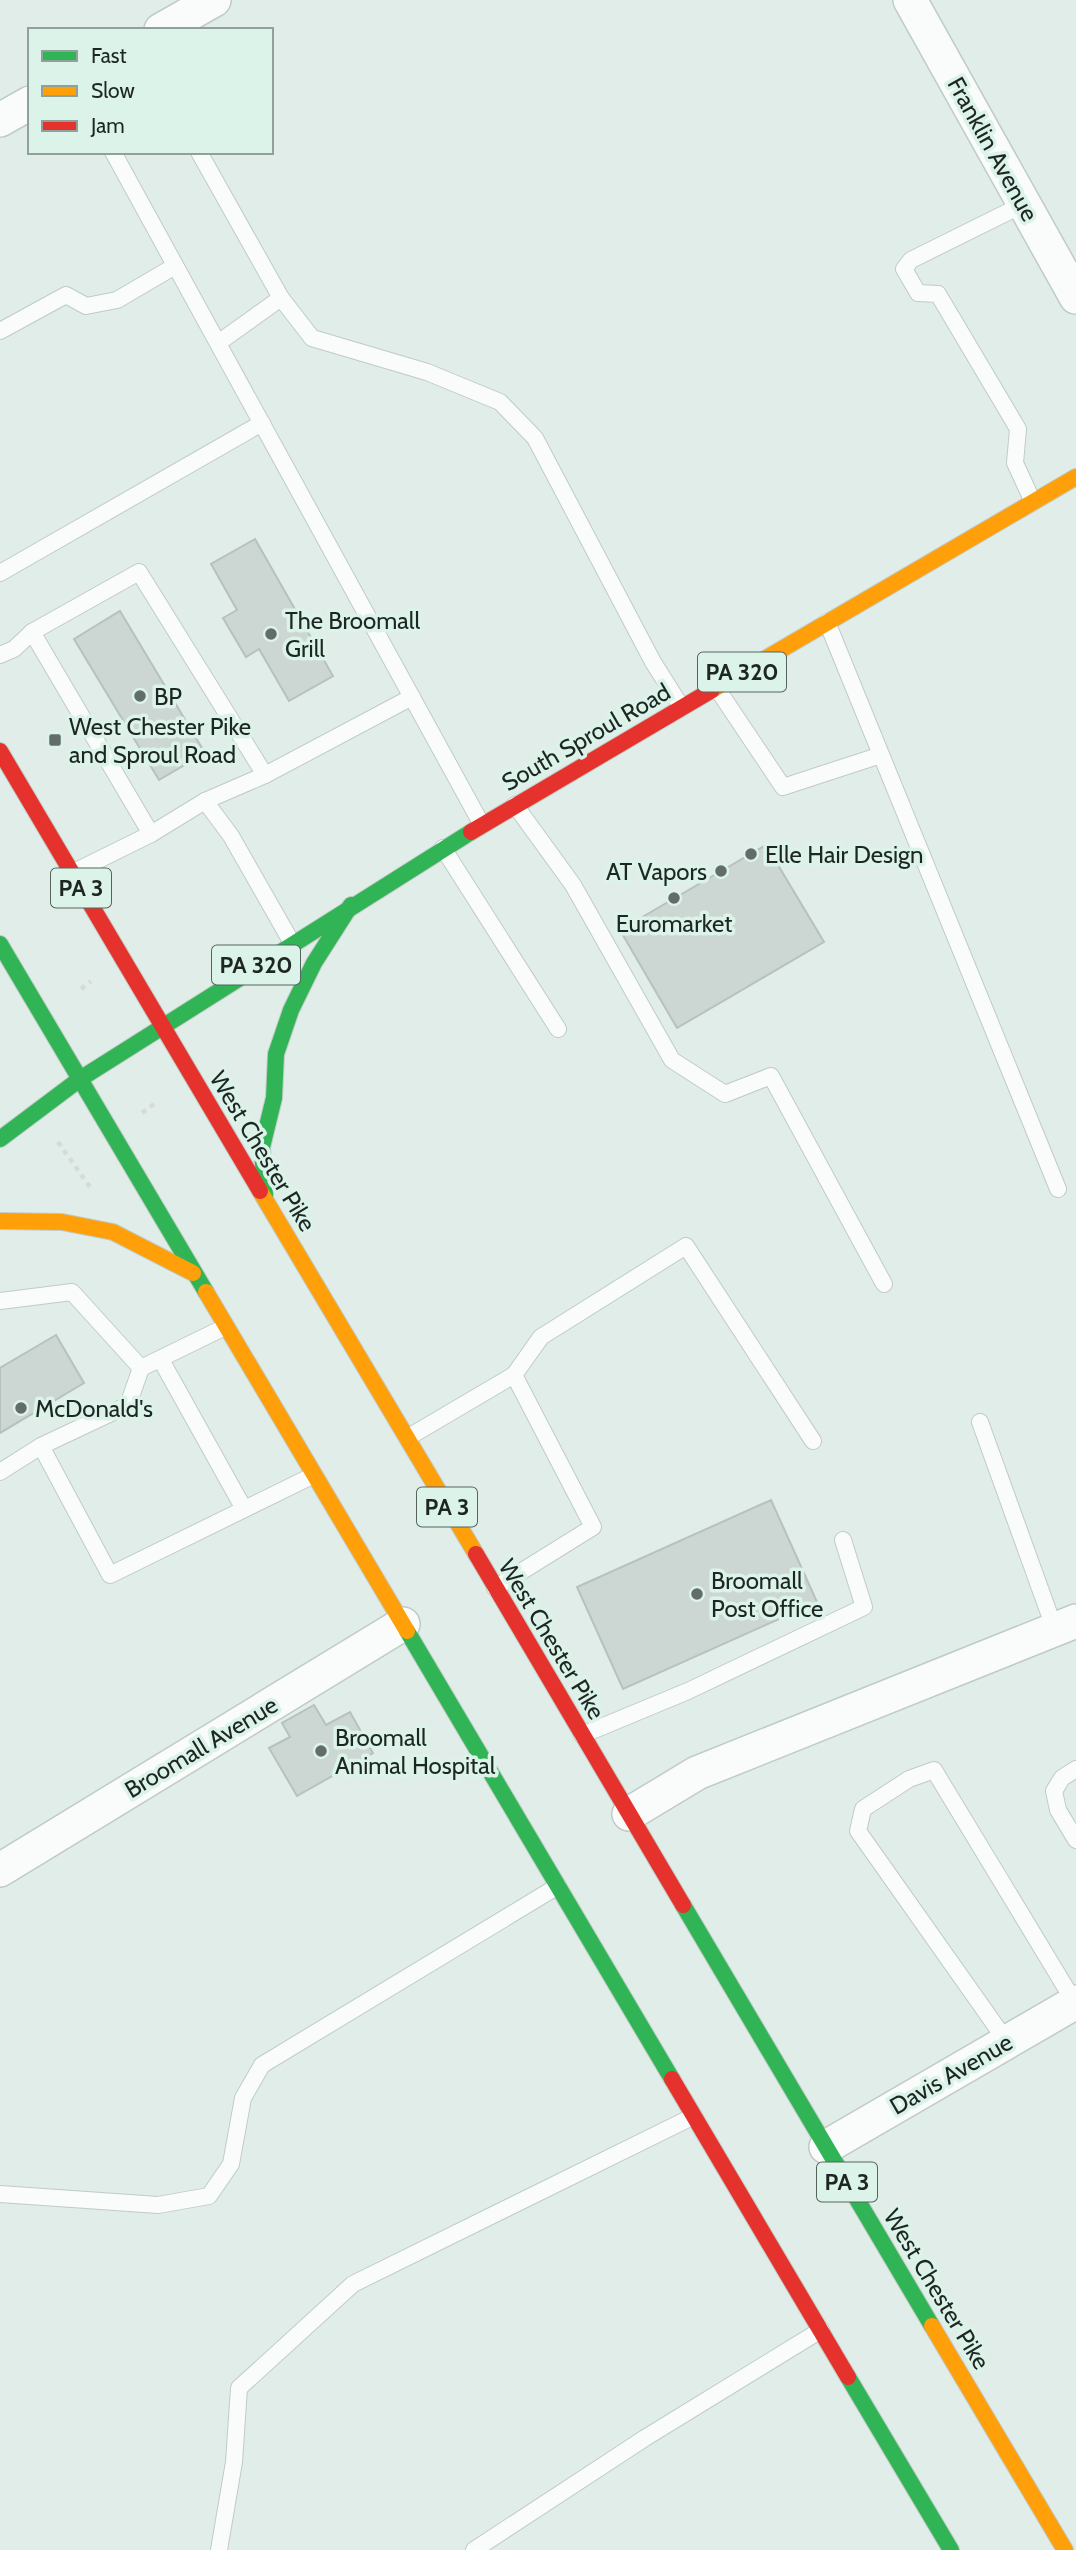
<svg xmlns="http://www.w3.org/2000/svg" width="1076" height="2550" viewBox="0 0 1076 2550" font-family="Cabin,sans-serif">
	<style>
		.building { fill: #ccd6d2; stroke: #b7c1bd; stroke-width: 2 }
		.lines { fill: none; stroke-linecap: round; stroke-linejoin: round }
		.lane-casing { stroke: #c0cbc6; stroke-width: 18 }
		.street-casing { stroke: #c0cbc6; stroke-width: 36 }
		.fast-casing { stroke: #c0cbc6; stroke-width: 18 }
		.slow-casing { stroke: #c0cbc6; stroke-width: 18 }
		.jam-casing { stroke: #c0cbc6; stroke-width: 18 }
		.path { stroke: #d7dad9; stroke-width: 4.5; stroke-dasharray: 5 5; stroke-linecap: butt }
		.lane { stroke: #fafcfc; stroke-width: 16 }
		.street { stroke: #fafcfc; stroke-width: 33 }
		.fast { stroke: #30b455; stroke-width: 16 }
		.slow { stroke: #ff9f0a; stroke-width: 16 }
		.jam { stroke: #e5322d; stroke-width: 16 }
		.poi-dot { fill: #626c68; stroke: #dbf3e9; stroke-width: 2.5 }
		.labels { text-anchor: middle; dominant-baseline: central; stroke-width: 7; stroke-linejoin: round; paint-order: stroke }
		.shield { fill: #dbf3e9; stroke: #57645e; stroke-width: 2 }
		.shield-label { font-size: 23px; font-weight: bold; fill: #1e2623 }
		.street-label { font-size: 24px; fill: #1e2623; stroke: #dbf3e9 }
		.poi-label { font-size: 24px; fill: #1e2623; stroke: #dbf3e9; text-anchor: start }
	</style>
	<rect width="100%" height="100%" fill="#e1ede8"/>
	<!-- building -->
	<g class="building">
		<path d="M255,539l78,137 -44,25 -30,-52 -13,8 -23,-39 14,-8 -26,-46z"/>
		<path d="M120,611l85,142 -46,27 -85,-141z"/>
		<path d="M766,845l58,97 -147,86 -57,-98z"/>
		<path d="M56,1335l28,48 -84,50v-65z"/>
		<path d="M771,1500l46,102 -194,87 -46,-102z"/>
		<path d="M314,1705l12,20 24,-13 23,41 -76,43 -28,-48 21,-11 -8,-14z"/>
	</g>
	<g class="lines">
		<defs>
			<g id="lane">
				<path d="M113,152l369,673"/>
				<path d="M199,152l82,146 31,40 115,34 73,30 35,36 118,224 29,46"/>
				<path d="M1024,204l-113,56 -7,9 14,24 20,1 80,135 -3,34 18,39"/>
				<path d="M0,331l66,-36 20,11 31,-6 58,-34"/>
				<path d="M218,343l63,-45"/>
				<path d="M0,573l262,-150"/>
				<path d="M827,622l231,567"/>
				<path d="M32,632l107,-60 126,203"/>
				<path d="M0,655l14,-6 18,-17 119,202 -79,39"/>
				<path d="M716,687l67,100 98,-32"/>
				<path d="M515,805l58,80 99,175 53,34 46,-18 113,208"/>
				<path d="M151,834l54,-33"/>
				<path d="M443,848l115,181"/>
				<path d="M292,943l-61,-107 -26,-35 60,-26 147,-78"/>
				<path d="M0,1301l72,-9 69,76"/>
				<path d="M225,1327l-84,41 -13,37 -87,41 69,129 204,-100"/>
				<path d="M161,1360l83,149"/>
				<path d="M514,1375l27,-38 145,-91 127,195"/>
				<path d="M980,1422l75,208"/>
				<path d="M407,1438l107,-63 79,152 -98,61"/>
				<path d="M0,1472l41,-26"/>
				<path d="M582,1735l106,-44 176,-84 -21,-67"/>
				<path d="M1076,1769l-14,9 -8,13 4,19 18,30"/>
				<path d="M1007,2042l-149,-211 5,-22 46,-30 25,-9 141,233"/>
				<path d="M0,2194l158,11 51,-9 22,-32 12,-66 19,-33 296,-179"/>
				<path d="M219,2550l15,-88 5,-74 114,-104 341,-168"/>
				<path d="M474,2550l171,-112 176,-108"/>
			</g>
			<g id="street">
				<path d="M910,0l166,297"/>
				<path d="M161,30l53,-30"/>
				<path d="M0,120l30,-17"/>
				<path d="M629,1814l68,-41 379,-152"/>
				<path d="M0,1870l403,-246"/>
				<path d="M826,2147l250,-145"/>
			</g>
			<g id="fast">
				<path d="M0,944l206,348"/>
				<path d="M80,1079l391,-247"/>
				<path d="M0,1139l80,-60"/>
				<path d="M265,1195l-3,-48 12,-49 2,-44 15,-44 23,-47 37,-58"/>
				<path d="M407,1631l265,448"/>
				<path d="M683,1905l249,421"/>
				<path d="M848,2377l103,173"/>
			</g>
			<g id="slow">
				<path d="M712,690l364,-213"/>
				<path d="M260,1191l216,363"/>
				<path d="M0,1221l62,1 51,10 80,41"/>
				<path d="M206,1292l201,339"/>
				<path d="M932,2326l133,224"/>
			</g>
			<g id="jam">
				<path d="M0,751l260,440"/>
				<path d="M471,832l241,-142"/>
				<path d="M476,1554l207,351"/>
				<path d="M672,2079l176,298"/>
			</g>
		</defs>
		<!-- lane casing -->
		<use href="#lane" class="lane-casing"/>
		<!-- street casing -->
		<use href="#street" class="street-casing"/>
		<!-- fast casing -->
		<use href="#fast" class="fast-casing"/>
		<!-- slow casing -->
		<use href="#slow" class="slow-casing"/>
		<!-- jam casing -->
		<use href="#jam" class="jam-casing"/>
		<!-- path -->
		<g class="path">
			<path d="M81,989l10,-8"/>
			<path d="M142,1113l12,-9"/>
			<path d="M58,1142l32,45"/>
		</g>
		<!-- lane -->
		<use href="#lane" class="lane"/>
		<!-- street -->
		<use href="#street" class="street"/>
		<!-- fast -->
		<use href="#fast" class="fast"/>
		<!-- slow -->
		<use href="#slow" class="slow"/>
		<!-- jam -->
		<use href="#jam" class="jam"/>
	</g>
	<!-- markers -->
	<g class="poi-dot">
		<circle cx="271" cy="634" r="7"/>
		<circle cx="140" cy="696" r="7"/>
		<rect x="48" y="733" width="14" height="14" rx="3.5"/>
		<circle cx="751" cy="854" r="7"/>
		<circle cx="721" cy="871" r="7"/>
		<circle cx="674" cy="898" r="7"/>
		<circle cx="21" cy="1408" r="7"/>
		<circle cx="697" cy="1594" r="7"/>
		<circle cx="321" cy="1751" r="7"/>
	</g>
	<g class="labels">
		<!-- shield labels -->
		<g class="shield">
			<rect x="698" y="652.5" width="88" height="39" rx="5"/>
			<rect x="51" y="868.5" width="60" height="39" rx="5"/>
			<rect x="212" y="945.5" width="88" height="39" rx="5"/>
			<rect x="417" y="1487.5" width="60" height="39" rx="5"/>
			<rect x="817" y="2162.5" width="60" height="39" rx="5"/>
		</g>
		<g class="shield-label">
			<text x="742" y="672">PA 320</text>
			<text x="81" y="888">PA 3</text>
			<text x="256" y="965">PA 320</text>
			<text x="447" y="1507">PA 3</text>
			<text x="847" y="2182">PA 3</text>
		</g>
		<!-- street labels -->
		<g class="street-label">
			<text transform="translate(993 149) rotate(61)">Franklin Avenue</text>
			<text transform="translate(586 737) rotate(-30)">South Sproul Road</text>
			<text transform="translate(263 1151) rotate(59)">West Chester Pike</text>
			<text transform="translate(552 1639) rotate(59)">West Chester Pike</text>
			<text transform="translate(201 1747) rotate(-31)">Broomall Avenue</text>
			<text transform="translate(951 2074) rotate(-30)">Davis Avenue</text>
			<text transform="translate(937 2289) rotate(59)">West Chester Pike</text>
		</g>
		<!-- poi labels -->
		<g class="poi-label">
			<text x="285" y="620">The Broomall<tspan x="285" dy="28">Grill</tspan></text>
			<text x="154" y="696">BP</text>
			<text x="69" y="726">West Chester Pike<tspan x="69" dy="28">and Sproul Road</tspan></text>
			<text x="765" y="854">Elle Hair Design</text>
			<text x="707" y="871" text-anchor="end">AT Vapors</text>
			<text x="674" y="923" text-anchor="middle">Euromarket</text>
			<text x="35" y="1408">McDonald's</text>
			<text x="711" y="1580">Broomall<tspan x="711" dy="28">Post Office</tspan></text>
			<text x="335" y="1737">Broomall<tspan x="335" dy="28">Animal Hospital</tspan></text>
		</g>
	</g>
	<!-- legend -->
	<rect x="28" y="28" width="245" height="126" fill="#dbf3e9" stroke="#8fa19a" stroke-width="2"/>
	<rect x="42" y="51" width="35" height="10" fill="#30b455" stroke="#8fa19a" stroke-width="2"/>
	<text x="91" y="63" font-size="21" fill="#1e2623">Fast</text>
	<rect x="42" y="86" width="35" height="10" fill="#ff9f0a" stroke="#8fa19a" stroke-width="2"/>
	<text x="91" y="98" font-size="21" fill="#1e2623">Slow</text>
	<rect x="42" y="121" width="35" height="10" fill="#e5322d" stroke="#8fa19a" stroke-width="2"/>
	<text x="91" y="133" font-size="21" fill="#1e2623">Jam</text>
</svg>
